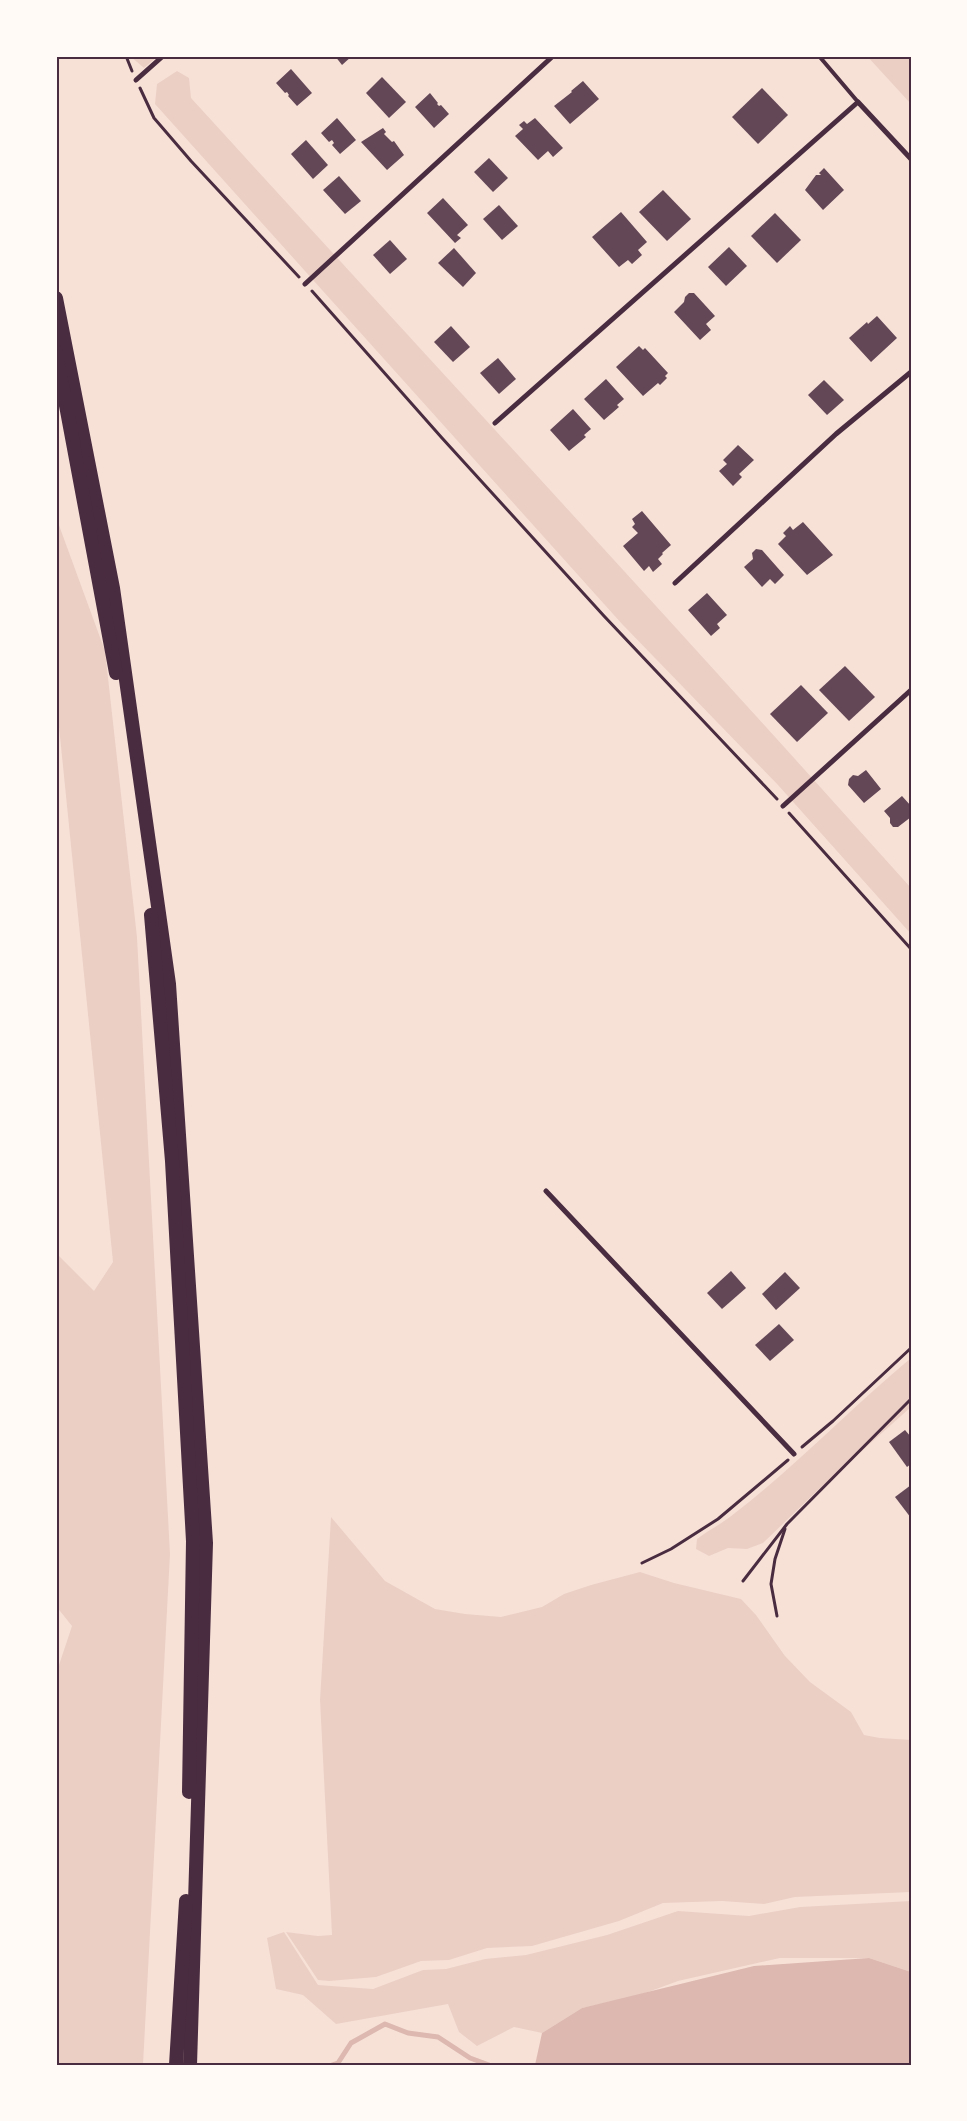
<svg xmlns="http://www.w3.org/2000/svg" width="967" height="2121" viewBox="0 0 967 2121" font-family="'Sofia Sans Condensed',sans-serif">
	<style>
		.green { fill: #ebcfc5 }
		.water { fill: #dcb8b0 }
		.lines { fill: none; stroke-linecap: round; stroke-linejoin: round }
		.stream { stroke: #dcb8b0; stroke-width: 5 }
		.building { fill: #644757 }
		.path { stroke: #4a2c40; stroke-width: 3 }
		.service { stroke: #4a2c40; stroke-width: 4 }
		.minor { stroke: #4a2c40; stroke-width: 5 }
		.trunk { stroke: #4a2c40; stroke-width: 14 }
		.neatline { fill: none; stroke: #4a2c40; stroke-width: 2 }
	</style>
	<rect width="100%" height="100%" fill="#f7e1d7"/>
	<!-- green -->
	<g class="green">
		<path d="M130,56h28l-14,12z"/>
		<path d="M867,56h44v48z"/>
		<path d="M177,71l12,7 2,20c240,263 482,524 720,790v46l-133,-149 -156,-161 -467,-520 2,-20z"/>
		<path d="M56,517l49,134 32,286 33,617 -27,511h-87v-391l16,-48 -16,-20v-353l38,38 19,-29 -57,-565z"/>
		<path d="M911,1358v49l-94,84 -54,52 -16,6 -19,-1 -19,8 -13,-7 1,-10c12,-9 26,-16 38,-26 62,-48 116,-105 176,-155z"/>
		<path d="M331,1517l54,64 50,28 30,5 36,3 41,-10 22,-13 27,-9 49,-13 34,11 67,16 15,16 29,41 25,26 41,30 13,23 16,3 31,2v152l-116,5 -31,7 -42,-3 -59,2 -44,18 -87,25 -45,2 -38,12 -28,1 -45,16 -47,4 -11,-1 -32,-48 32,4 14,-1 -12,-235z"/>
		<path d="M911,1901v71l-42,-14h-89l-102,23 -38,14 -58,13 -40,25 -28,-6 -37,19 -18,-14 -11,-28 -112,20 -33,-29 -27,-6 -9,-51 17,-6 34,53 55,4 50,-19 23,-1 39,-10 41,-4 81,-20 71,-24 71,5 51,-9z"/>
	</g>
	<!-- water -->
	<path class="water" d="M869,1958l42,14v93h-376l7,-32 40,-25 172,-42z"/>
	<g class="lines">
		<!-- stream -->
		<path class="stream" d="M332,2065l6,-2 13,-20 34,-19 23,9 30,4 32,21 19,7"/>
	</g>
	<!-- building -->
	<g class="building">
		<path d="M335,56h17l-10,9z"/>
		<path d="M291,69l21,24 -15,13 -9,-10 1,-1 -2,-3 -2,1 -9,-10z"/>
		<path d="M382,77l24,25 -17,16 -23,-25z"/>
		<path d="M583,81l16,18 -29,25 -16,-18 18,-14 -1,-1z"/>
		<path d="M762,88l26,27 -30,29 -26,-27z"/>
		<path d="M430,93l8,10 -1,1 2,2 2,-1 8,9 -15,14 -19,-21z"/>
		<path d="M337,118l19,22 -16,14 -8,-9 2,-2 -2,-3 -3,2 -8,-9z"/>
		<path d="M535,118l28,30 -10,9 -5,-6 -10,9 -23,-24 8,-7 -4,-4 5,-4 3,3z"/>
		<path d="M383,128l3,4 -2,2 8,8 2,-1 10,14 -17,15 -26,-28z"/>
		<path d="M306,140l22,25 -15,14 -22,-25z"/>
		<path d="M489,158l19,20 -15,14 -19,-20z"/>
		<path d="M824,168l20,22 -21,20 -18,-20 11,-15h5l-2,-2z"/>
		<path d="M339,176l22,25 -16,13 -22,-24z"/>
		<path d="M663,190l28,29 -24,22 -28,-29z"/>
		<path d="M443,198l25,27 -11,10 4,3 -6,5 -28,-30z"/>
		<path d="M499,205l19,21 -16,14 -19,-21z"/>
		<path d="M621,212l26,30 -9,8 4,5 -10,9 -4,-4 -9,7 -27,-30z"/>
		<path d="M775,213l26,27 -24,23 -26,-27z"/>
		<path d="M390,240l17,19 -17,15 -17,-19z"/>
		<path d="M729,247l18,19 -21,20 -18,-19z"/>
		<path d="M454,248l22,25 -13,14 -25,-24z"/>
		<path d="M689,293h5l21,23 -9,8 5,6 -11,10 -26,-28 10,-10 1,-5z"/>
		<path d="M877,316l20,22 -26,24 -22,-24 18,-16 1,2z"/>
		<path d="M451,326l19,21 -17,15 -19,-20z"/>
		<path d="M639,346l4,4 2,-2 23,25 -3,3 2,2 -7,7 -2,-2 -15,13 -27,-29z"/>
		<path d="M498,358l18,21 -17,15 -19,-21z"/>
		<path d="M606,379l18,20 -7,6 2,2 -15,13 -20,-21z"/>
		<path d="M824,380l20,20 -17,15 -19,-20z"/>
		<path d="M573,409l18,20 -7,6 2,2 -17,14 -19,-21z"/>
		<path d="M738,445l16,15 -15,14 3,3 -9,9 -14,-15 8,-7 -4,-4z"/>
		<path d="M642,511l29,34 -9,8 1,1 -5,5 4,5 -9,8 -4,-6 -5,5 -21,-25 15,-13 -6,-6 3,-3 -3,-5z"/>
		<path d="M803,522l30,33 -26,20 -29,-31 8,-8 -3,-3 7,-7 3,4z"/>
		<path d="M756,549l6,1 22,25 -9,9 -5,-5 -8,8 -18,-20 9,-8 -1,-6z"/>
		<path d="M707,593l20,22 -10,9 3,4 -9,8 -23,-26z"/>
		<path d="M845,666l30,31 -26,24 -30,-31z"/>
		<path d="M801,685l27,28 -31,29 -27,-28z"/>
		<path d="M866,770l15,19 -17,14 -16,-18 1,-6 4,-4 5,1z"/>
		<path d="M902,796l9,10v11l-13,10h-5l-3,-4v-5l-6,-7z"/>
		<path d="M731,1271l15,17 -24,21 -15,-16z"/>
		<path d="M785,1272l15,16 -24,22 -14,-16z"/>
		<path d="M779,1324l15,16 -24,21 -15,-16z"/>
		<path d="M905,1430l6,7v27l-4,3 -18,-25z"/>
		<path d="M911,1485v33l-16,-21z"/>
	</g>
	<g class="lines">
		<!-- path -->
		<g class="path">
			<path d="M126,56l6,15"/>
			<path d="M140,88l14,30 37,43 108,116"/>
			<path d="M312,291l130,147 162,178 173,183"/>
			<path d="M789,813l122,136"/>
			<path d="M802,1447l31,-26 78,-73"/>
			<path d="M642,1563l29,-14 47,-30 70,-59"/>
			<path d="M743,1581l44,-57 124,-125"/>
			<path d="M777,1616l-6,-32 4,-25 10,-30"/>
		</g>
		<!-- service -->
		<path class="service" d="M819,56l39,46"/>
		<!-- minor -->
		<g class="minor">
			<path d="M136,80l27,-24"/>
			<path d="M305,284l248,-228"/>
			<path d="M495,423l363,-321 53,57"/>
			<path d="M675,583l161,-149 75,-62"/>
			<path d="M783,806l128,-116"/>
			<path d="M546,1191l248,263"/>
		</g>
		<!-- trunk -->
		<g class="trunk">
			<path d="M56,298l57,290 56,396 37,559 -16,522"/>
			<path d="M56,352l60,321"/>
			<path d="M151,915l21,246 21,380 -4,251"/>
			<path d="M176,2065l10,-164"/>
		</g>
	</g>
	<!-- border -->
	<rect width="967" height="2121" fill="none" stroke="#fffaf5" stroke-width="115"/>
	<rect x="58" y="58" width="852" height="2006" class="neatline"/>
</svg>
